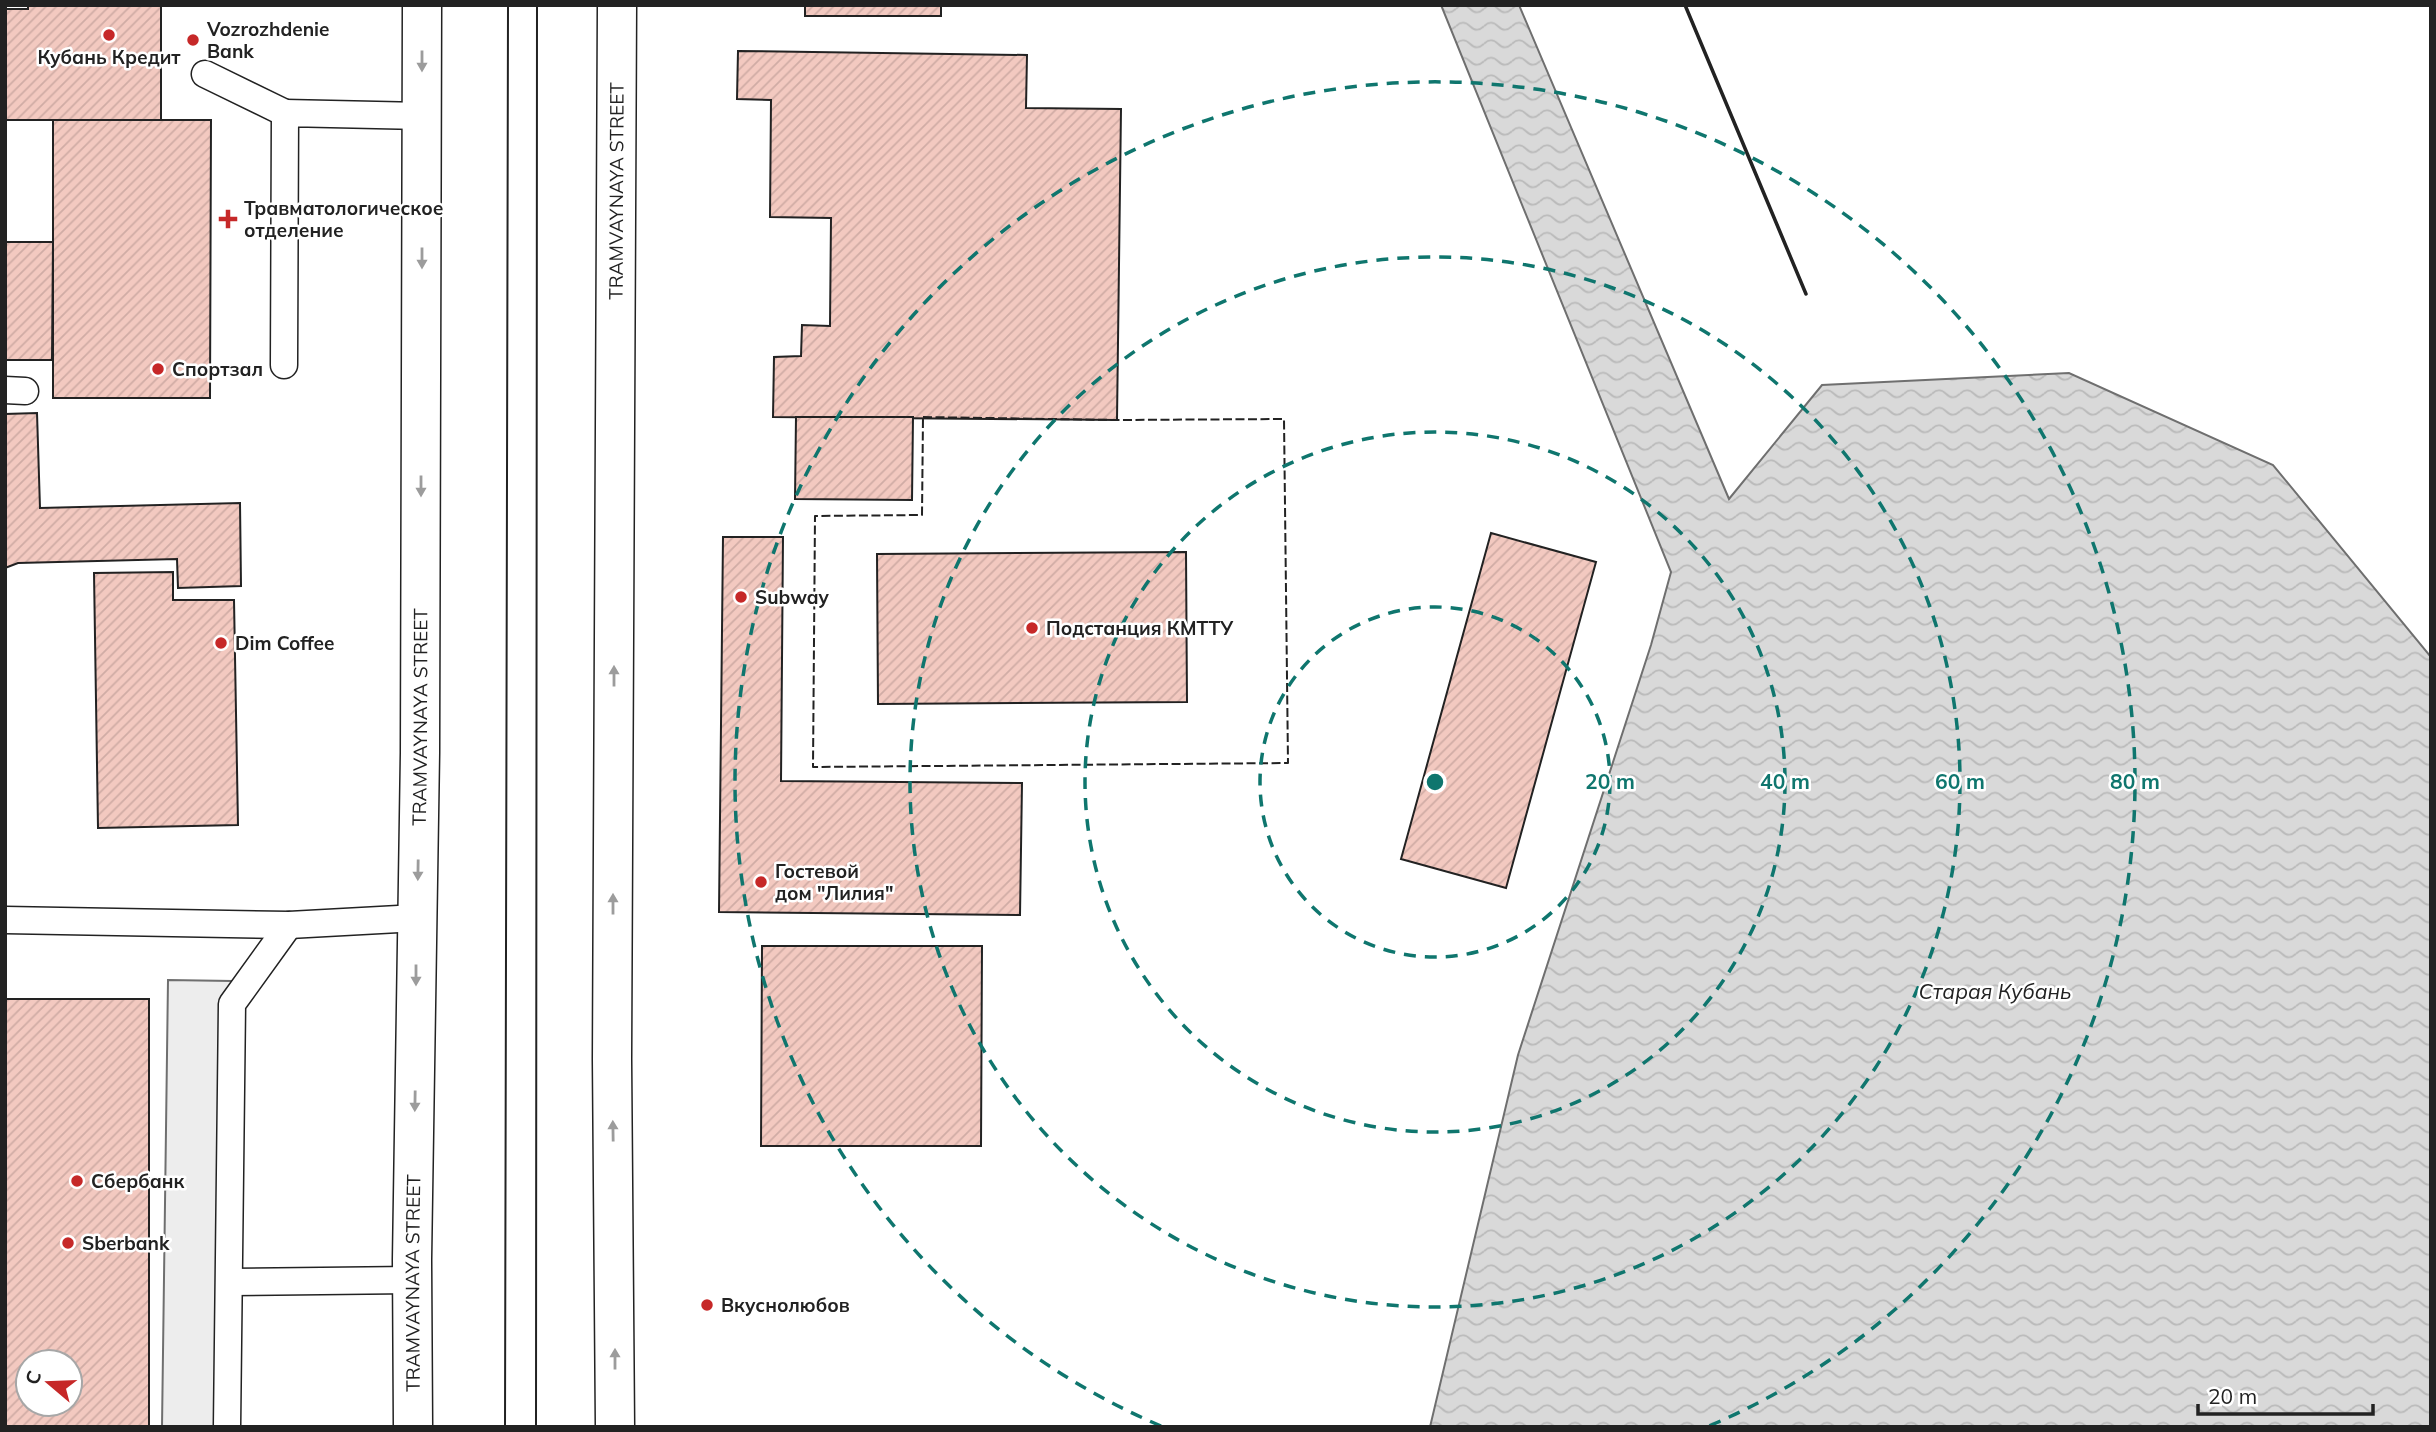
<svg xmlns="http://www.w3.org/2000/svg" width="2436" height="1432" viewBox="0 0 2436 1432" font-family="Mulish,sans-serif">
	<style>
		.parking { fill: #ededed; stroke: #6f6f6f; stroke-width: 2 }
		.water { fill: url(#water-waves); stroke: #6f6f6f; stroke-width: 2 }
		.building { fill: url(#building-hatch); stroke: #222; stroke-width: 2; fill-rule: evenodd }
		.lines { fill: none; stroke-linecap: round; stroke-linejoin: round }
		.service-casing { stroke: #222; stroke-width: 29 }
		.primary-casing { stroke: #222; stroke-width: 41 }
		.service { stroke: #fff; stroke-width: 26 }
		.primary { stroke: #fff; stroke-width: 38 }
		.tram { stroke: #222; stroke-width: 2 }
		.fence { stroke: #222; stroke-width: 2; stroke-dasharray: 9 3.5; stroke-linecap: butt }
		.wall { stroke: #222; stroke-width: 3.5 }
		.oneway { fill: #9c9c9c }
		.ring { fill: none; stroke: #0f766e; stroke-width: 3.5; stroke-dasharray: 12 9 }
		.poi-dot { fill: #c62828; stroke: #fff; stroke-width: 2.5 }
		.labels { text-anchor: middle; dominant-baseline: central; stroke-width: 5; stroke-linejoin: round; paint-order: stroke }
		.poi-label { font-size: 19px; font-weight: bold; fill: #222; stroke: #fff; text-anchor: start }
		.street-label { font-size: 19px; fill: #222; stroke: #fff }
		.water-label { font-size: 21px; font-style: italic; fill: #222; stroke: #fff }
		.centre { fill: #0f766e; stroke: #fff; stroke-width: 3.5 }
		.ring-label { font-size: 21px; text-anchor: middle; font-weight: bold; fill: #0f766e; stroke: #fff; stroke-width: 5; stroke-linejoin: round; paint-order: stroke }
	</style>
	<defs>
		<pattern id="water-waves" width="16" height="10" patternUnits="userSpaceOnUse" patternTransform="scale(1.75)"><rect width="16" height="10" fill="#d9d9d9"/><path d="M0 5q4-4 8 0t8 0" fill="none" stroke="#bababa"/></pattern>
		<pattern id="building-hatch" width="6" height="6" patternUnits="userSpaceOnUse" patternTransform="scale(1.75)"><rect width="6" height="6" fill="#f3c9c0"/><path d="M-1 1l2-2M0 6l6-6M5 7l2-2" fill="none" stroke="#d0aca5"/></pattern>
	</defs>
	<rect width="100%" height="100%" fill="#fff"/>
	<!-- parking -->
	<path class="parking" d="M168,980l64,1 -5,446h-65z"/>
	<!-- water -->
	<path class="water" d="M1441,5h78l210,494 93,-114 247,-12 204,92 158,192v770h-1001l88,-372 133,-410 20,-73z"/>
	<!-- building -->
	<g class="building">
		<path d="M28,5h133v115h-156v-111h23z"/>
		<rect x="805" y="5" width="136" height="11"/>
		<path d="M738,51l289,4 -1,53 95,1 -4,311 -344,-3 1,-60 27,-1 1,-31 28,1 1,-108 -61,-1 1,-117 -34,-1z"/>
		<path d="M53,120h158l-1,278h-157z"/>
		<path d="M5,242h48l-1,118h-47z"/>
		<path d="M37,413l3,95 200,-5 1,83 -63,2 -1,-29 -159,4 -13,5v-154z"/>
		<path d="M796,417h117l-1,83 -117,-1z"/>
		<path d="M1491,533l105,29 -90,326 -105,-29z"/>
		<path d="M723,537h60l-2,244 241,2 -2,132 -301,-3z"/>
		<path d="M1186,552l1,150 -309,2 -1,-150z"/>
		<path d="M173,572v28h61l4,225 -140,3 -4,-255z"/>
		<path d="M762,946h220l-1,200h-220z"/>
		<path d="M5,999h144v428h-144zM28,1362h42v42h-42z"/>
	</g>
	<g class="lines">
		<defs>
			<g id="service">
				<path d="M205,74l80,39"/>
				<path d="M284,365l1,-252 137,3"/>
				<path d="M5,390l20,1"/>
				<path d="M5,920l284,5 128,-7"/>
				<path d="M230,1282l182,-2"/>
				<path d="M227,1427l5,-423 57,-79"/>
			</g>
			<g id="primary">
				<path id="s1" d="M413,1427l-1,-167 8,-507 2,-748"/>
				<path id="s2" d="M615,1427l-3,-368 5,-1054"/>
			</g>
		</defs>
		<!-- service casing -->
		<use href="#service" class="service-casing"/>
		<!-- primary casing -->
		<use href="#primary" class="primary-casing"/>
		<!-- service -->
		<use href="#service" class="service"/>
		<!-- primary -->
		<use href="#primary" class="primary"/>
		<!-- tram -->
		<g class="tram">
			<path d="M505,1427l3,-1422"/>
			<path d="M536,1427l1,-1422"/>
		</g>
		<!-- fence -->
		<path class="fence" d="M923,417l194,3 167,-1 4,344 -475,4 2,-251 107,-1z"/>
		<!-- wall -->
		<path class="wall" d="M1685,5l121,289"/>
	</g>
	<!-- one-way arrows -->
	<defs><path id="oneway-solid" d="M-6-.8H1V-3.2L6.5 0L1 3.2V.8H-6Z" transform="scale(1.75)"/></defs>
	<g class="oneway">
		<use href="#oneway-solid" transform="translate(422 61) rotate(90)"/>
		<use href="#oneway-solid" transform="translate(422 258) rotate(90)"/>
		<use href="#oneway-solid" transform="translate(421 486) rotate(90)"/>
		<use href="#oneway-solid" transform="translate(614 676) rotate(-90)"/>
		<use href="#oneway-solid" transform="translate(418 870) rotate(91)"/>
		<use href="#oneway-solid" transform="translate(613 904) rotate(-90)"/>
		<use href="#oneway-solid" transform="translate(416 975) rotate(90)"/>
		<use href="#oneway-solid" transform="translate(415 1101) rotate(91)"/>
		<use href="#oneway-solid" transform="translate(613 1131) rotate(-91)"/>
		<use href="#oneway-solid" transform="translate(615 1359) rotate(-90)"/>
	</g>
	<!-- distance rings -->
	<g class="ring">
		<circle cx="1435" cy="782" r="175"/>
		<circle cx="1435" cy="782" r="350"/>
		<circle cx="1435" cy="782" r="525"/>
		<path d="M1161 1426A700 700 0 1 1 1709 1426"/>
	</g>
	<!-- markers -->
	<g class="poi-dot">
		<circle cx="109" cy="35" r="7"/>
		<circle cx="193" cy="40" r="7"/>
		<path d="M224.5 208.5h7v7h7v7h-7v7h-7v-7h-7v-7h7z"/>
		<circle cx="158" cy="369" r="7"/>
		<circle cx="741" cy="597" r="7"/>
		<circle cx="1032" cy="628" r="7"/>
		<circle cx="221" cy="643" r="7"/>
		<circle cx="761" cy="882" r="7"/>
		<circle cx="77" cy="1181" r="7"/>
		<circle cx="68" cy="1243" r="7"/>
		<circle cx="707" cy="1305" r="7"/>
	</g>
	<g class="labels">
		<!-- poi labels -->
		<g class="poi-label">
			<text x="207" y="29">Vozrozhdenie<tspan x="207" dy="22">Bank</tspan></text>
			<text x="109" y="57" text-anchor="middle">Кубань Кредит</text>
			<text x="244" y="208">Травматологическое<tspan x="244" dy="22">отделение</tspan></text>
			<text x="172" y="369">Спортзал</text>
			<text x="755" y="597">Subway</text>
			<text x="1046" y="628">Подстанция КМТТУ</text>
			<text x="235" y="643">Dim Coffee</text>
			<text x="775" y="871">Гостевой<tspan x="775" dy="22">дом "Лилия"</tspan></text>
			<text x="91" y="1181">Сбербанк</text>
			<text x="82" y="1243">Sberbank</text>
			<text x="721" y="1305">Вкуснолюбов</text>
		</g>
		<!-- street labels -->
		<g class="street-label">
			<text stroke="none"><textPath href="#s2" startOffset="1236">TRAMVAYNAYA STREET</textPath></text>
			<text stroke="none"><textPath href="#s1" startOffset="710">TRAMVAYNAYA STREET</textPath></text>
			<text stroke="none"><textPath href="#s1" startOffset="144">TRAMVAYNAYA STREET</textPath></text>
		</g>
		<!-- water labels -->
		<g class="water-label">
			<text x="1995" y="991">Старая Кубань</text>
		</g>
	</g>
	<circle cx="1435" cy="782" r="10" class="centre"/>
	<g class="ring-label">
		<text x="1610" y="789">20 m</text>
		<text x="1785" y="789">40 m</text>
		<text x="1960" y="789">60 m</text>
		<text x="2135" y="789">80 m</text>
	</g>
	<!-- border -->
	<rect width="2436" height="1432" fill="none" stroke="#222222" stroke-width="14"/>
	<!-- north arrow -->
	<g transform="translate(49 1383) rotate(289)"><circle r="33" fill="#ffffff" stroke="#a7a7a7" stroke-width="2"/>
	<path d="M0-5L12 26L0 18L-12 26Z" fill="#c62828"/>
	<text y="-10" font-size="19" font-weight="bold" text-anchor="middle" fill="#222222">С</text>
	</g>
	<!-- scale -->
	<path d="M2198 1404v10h175v-10" fill="none" stroke="#222222" stroke-width="3.5"/>
	<text x="2208" y="1404" font-size="21" fill="#222222" stroke="#ffffff" stroke-width="5" paint-order="stroke">20 m</text>
</svg>
